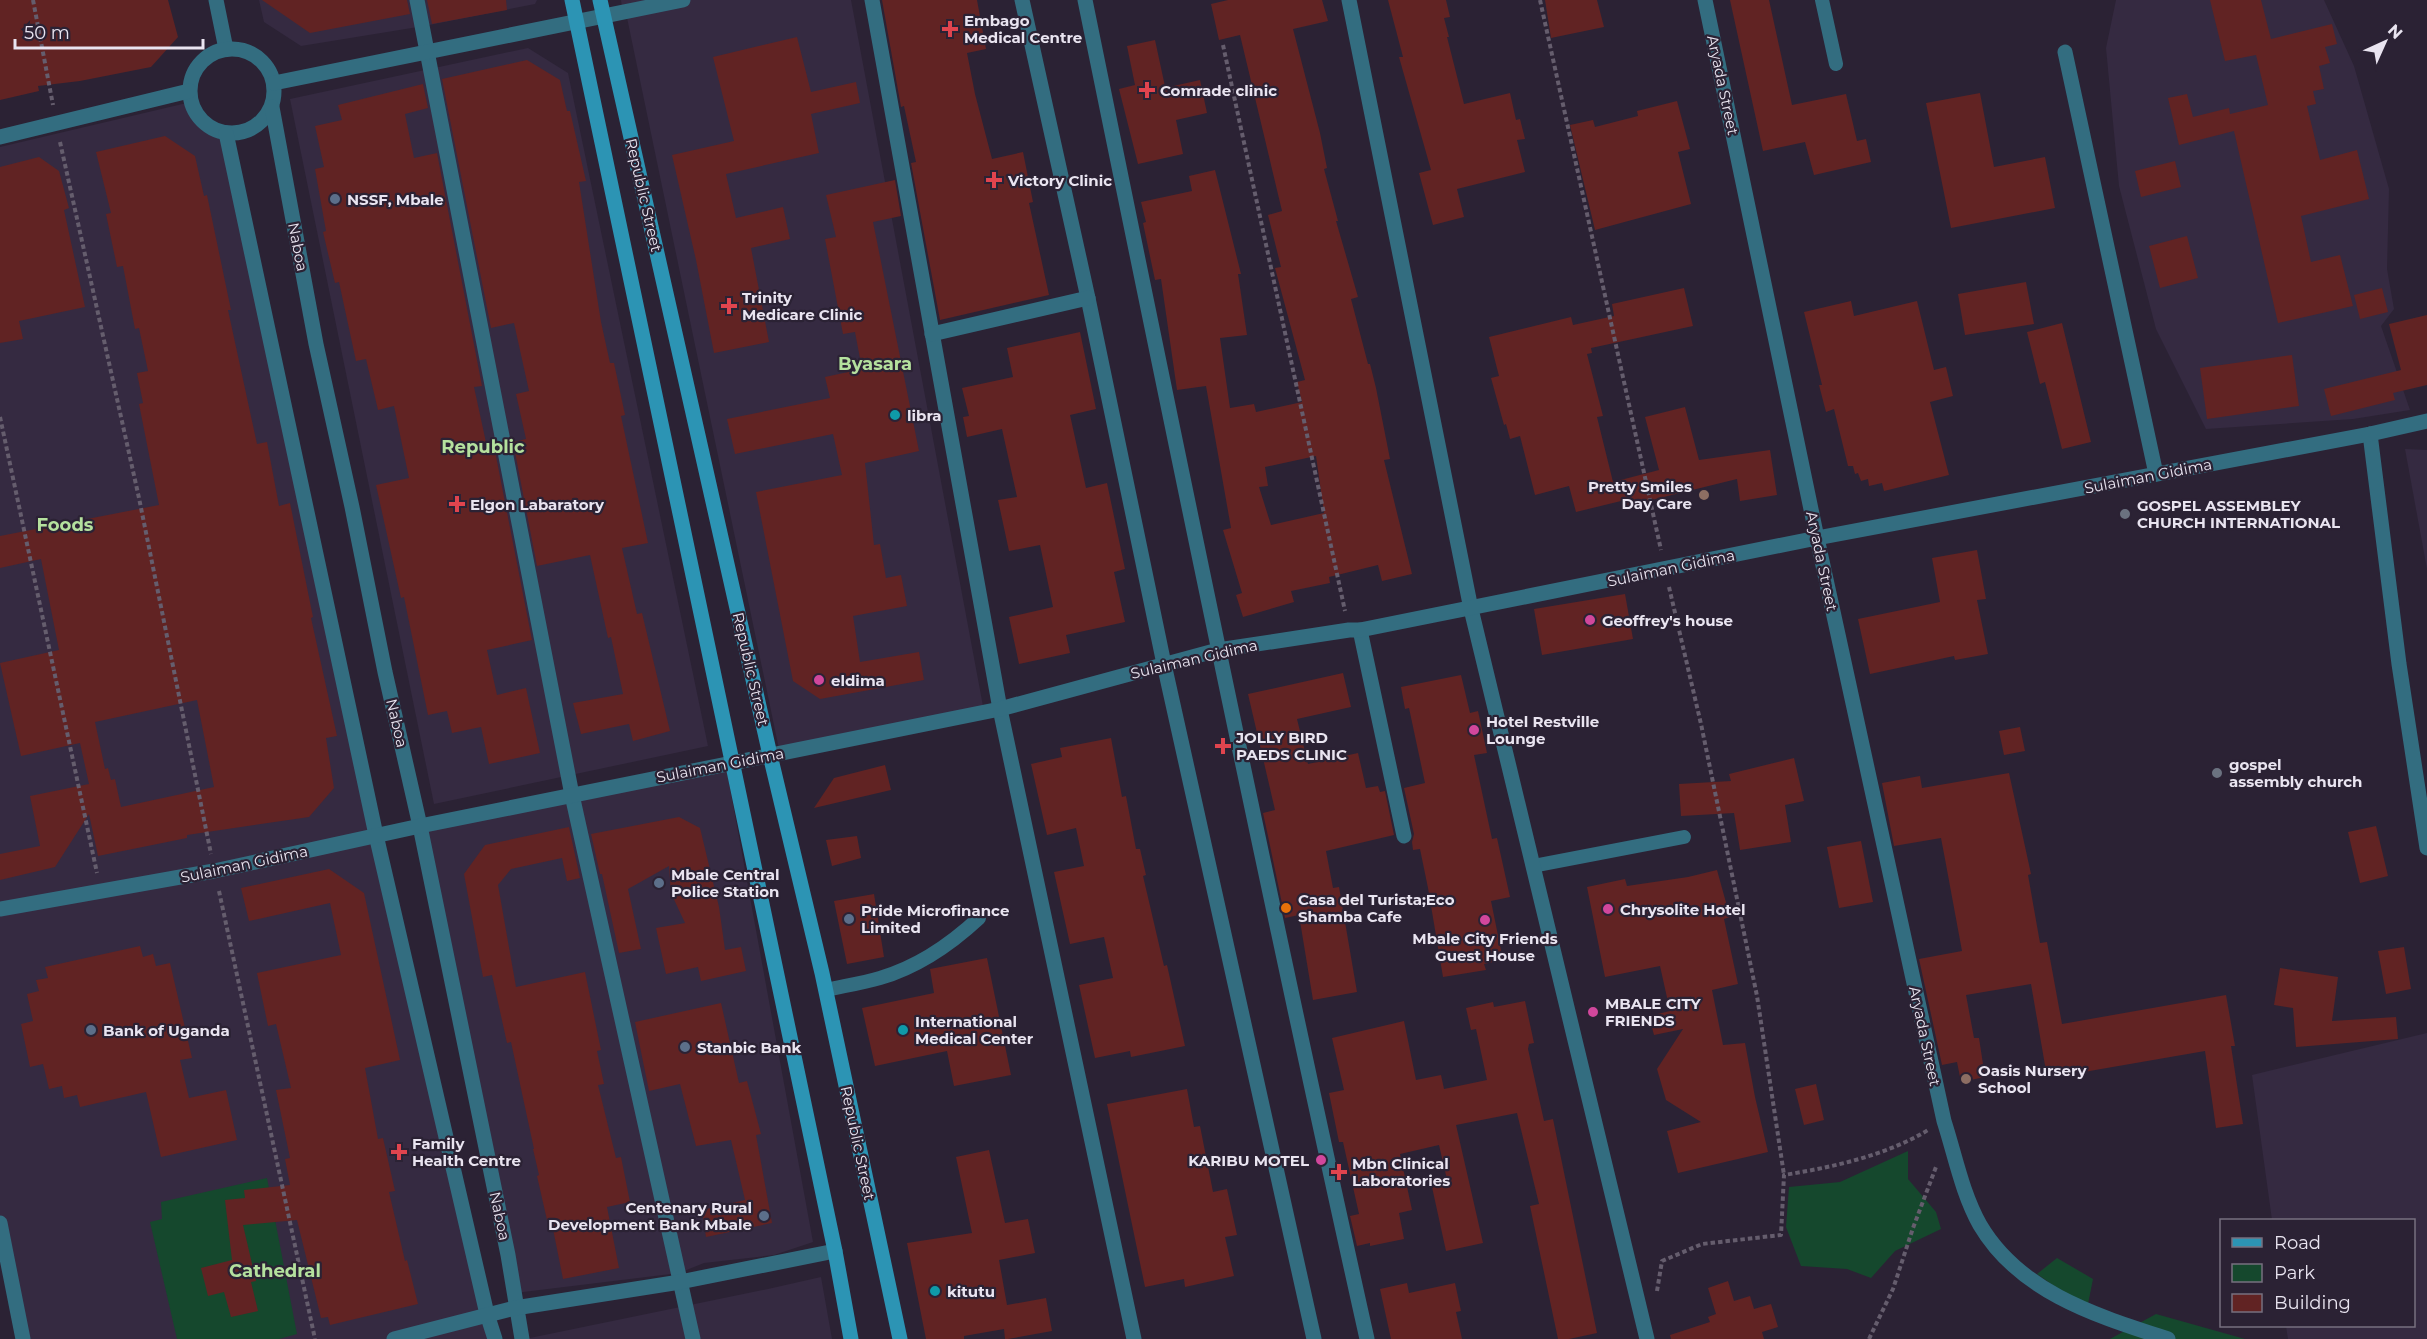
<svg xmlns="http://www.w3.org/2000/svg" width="2427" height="1339" viewBox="0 0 2427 1339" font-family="Montserrat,sans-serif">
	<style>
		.built { fill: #352a41 }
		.green { fill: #15482d }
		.building { fill: #612323; fill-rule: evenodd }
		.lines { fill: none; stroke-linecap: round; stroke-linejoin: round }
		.path { stroke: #655d6d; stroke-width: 4; stroke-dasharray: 4.5 3; stroke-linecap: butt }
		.lane { stroke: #336d80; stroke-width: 14 }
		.street { stroke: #336d80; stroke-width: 15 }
		.secondary { stroke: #2c94b4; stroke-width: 15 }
		.health-dot { fill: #e0444e; stroke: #2b2234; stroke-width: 2 }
		.service-dot { fill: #5c6f8a; stroke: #2b2234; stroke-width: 2 }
		.culture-dot { fill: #0f9aa8; stroke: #2b2234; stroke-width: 2 }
		.education-dot { fill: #8d6e63; stroke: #2b2234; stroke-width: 2 }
		.worship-dot { fill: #6b7280; stroke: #2b2234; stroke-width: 2 }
		.hotel-dot { fill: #d1479c; stroke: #2b2234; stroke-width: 2 }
		.food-dot { fill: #e8710a; stroke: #2b2234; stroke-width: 2 }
		.labels { text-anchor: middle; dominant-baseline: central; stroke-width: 4.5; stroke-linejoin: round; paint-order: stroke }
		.poi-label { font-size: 15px; font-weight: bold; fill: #e9e4f0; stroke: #2b2234; text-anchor: start }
		.street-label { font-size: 15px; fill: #e9e4f0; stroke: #2b2234 }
		.quarter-label { font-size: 18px; font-weight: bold; fill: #b5e19e; stroke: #2b2234 }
	</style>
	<rect width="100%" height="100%" fill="#2b2234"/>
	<!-- built -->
	<g class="built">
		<path d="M259,0h278l-2,4 -111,22 -123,20 -37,-24z"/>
		<path d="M621,0h230l132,706 -203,48 -155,-746 -3,-1z"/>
		<path d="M2116,0h208l30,66 35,123 -2,80 7,40 -13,17 29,84 -57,9 -147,10 -50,-100 -37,-143 -13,-138z"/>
		<path d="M528,48l40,25 140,673 -274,58 -144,-705z"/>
		<path d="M191,102l11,18 11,9 13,4 150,702 122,504h-477l-21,-111v-1081z"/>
		<path d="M2405,449l22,1v119z"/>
		<path d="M726,766l87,476 -39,13 -70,8 -25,10 -164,20 -91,-465z"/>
		<path d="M2427,1033v306h-139l-2,-13h128v-106h-142l-20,-145z"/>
		<path d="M821,1277l11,62h-307l243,-50z"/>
	</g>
	<!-- green -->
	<g class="green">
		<path d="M1908,1151v28l28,33 5,17 -46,22 -24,27 -24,-9 -46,-3 -15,-39 3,-40 51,-5z"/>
		<path d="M267,1178l30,156 -18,5h-102l-27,-117 12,-3 -1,-17z"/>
		<path d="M2057,1258l36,21 -6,30 -50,-35z"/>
		<path d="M2156,1314l89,25h-135z"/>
	</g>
	<!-- building -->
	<g class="building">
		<path d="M0,0h168l10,37 -27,30 -71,14 -42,5 1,5 -39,9z"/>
		<path d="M262,0h145l3,14 -100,19z"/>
		<path d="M427,0h79l1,10 -75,14z"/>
		<path d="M882,0h95l9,49 -19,4 8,41 17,65 31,-7 10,50 -4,1 20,92 -109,25 -29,-157 5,-1 -12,-56 -3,1z"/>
		<path d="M1228,0h94l6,21 -35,8 27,104 7,35 -3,1 14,52h-2l22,76 -7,2 17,65h2l6,24 14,71 -6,1 28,114 -30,7 -4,-16 -49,12 1,6 -39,8 3,11 -51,15 -7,-22 6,-2 -19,-63 8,-2 -25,-142 -29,4 -16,-111 -6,1 -12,-57 3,-1 -5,-20 51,-11 -3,-15 26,-6 26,104h-3l9,61 -27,3 10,70 24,-4 2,8 46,-10 -5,-20 8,-2 -30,-112 6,-1 -13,-52 14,-4 -42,-176 -21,5 -8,-36zM1316,456l8,57 -53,12 -12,-38 9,-1 -3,-19z"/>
		<path d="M1388,0h58l4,17 -6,1 5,19h-2l17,67 46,-11 6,27 4,-1 5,20 -8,1 8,32 -68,17 7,28 -31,8 -14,-52 12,-3 -32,-113h4z"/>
		<path d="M1545,0h52l7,27 -53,11z"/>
		<path d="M1730,0h39l23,105 54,-11 11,47 9,-2 5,23 -57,13 -9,-33 -42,9z"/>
		<path d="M2210,0h51l10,39 61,-15 5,20 -12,3 5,16 -11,3 5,23 -11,2 3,13 -9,2 13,54 37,-10 12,49 -68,17 10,46 29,-7 13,51 -75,17 -44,-192 -55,14 -11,-47 19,-4 6,23 36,-9 1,6 38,-9 -12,-50 -31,6z"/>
		<path d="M797,37l14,55 45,-10 4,21 -49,11 8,39 -93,21 10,44 47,-11 7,32 -39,9 18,94 -55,11 -18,-93 -24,-105 62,-14 -21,-84z"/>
		<path d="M1155,40l11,51 3,-4 31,-7 7,33 -31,7 7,34 -45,10 -19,-75 16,-4 -8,-39z"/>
		<path d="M527,60l33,20 7,31h3l16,70 -7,1 22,140 9,41h4l11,52 -4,1 27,127 -26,5 15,66 5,-1 28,118 -37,10 -4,-17 -48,10 -8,-31 50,-9 -12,-57 -3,1 -18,-83 -53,11 -24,-124 13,-3 -10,-45 13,-3 -15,-68 -23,5 -49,-249z"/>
		<path d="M423,84l5,24 -23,6 9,44 23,-5 45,233 -8,1 13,60 7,-1 38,194 -45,10 10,45 29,-7 14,65 -51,11 -8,-37 -29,6 -5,-22 -19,4 -24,-118 -3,1 -25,-113 33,-7 -15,-72 -16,4 -12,-51 -10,2 -17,-79 -4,1 -12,-51 3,-1 -11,-62 9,-2 -9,-41 27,-6 -4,-15z"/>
		<path d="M1980,93l14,74 51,-10 10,51 -104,20 -25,-125z"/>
		<path d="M1677,101l13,48 -12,3 13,52 -96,26 -25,-105 23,-5 2,7 43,-11 -1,-5z"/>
		<path d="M165,136l30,20 9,40 3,-1 24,115h-3l29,134 10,-2 12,64 11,-3 23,114 -2,1 26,118 -11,2 8,50 -25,29 -122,18v3l-89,18 -9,-42 -34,53 -55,13v-26l40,-8 -10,-50 59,-12 -9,-41 -59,13 -21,-93 59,-13 -18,-91 -41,9v-32l159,-31 -20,-101 4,-1 -6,-30 11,-2 -9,-43 -4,1 -12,-63 -6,1 -11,-53 5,-1 -15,-61zM197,700l17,87 -93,20 -6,-28 -4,1 -3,-12 -3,1 -10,-47z"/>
		<path d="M39,157l20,14 10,37 -5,2 21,97 -66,14 4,18 -23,4v-176z"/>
		<path d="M2175,161l6,26 -40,10 -6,-26z"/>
		<path d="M895,180l6,36 -28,6 46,229 -54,12 9,82 6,-1 6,34 15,-3 6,31 -54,10 7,46 59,-10 5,28 -104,19 -27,-18 -37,-189 86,-17 -9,-41 -98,20 -8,-35 103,-21 -5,-21 37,-8 -7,-37 -12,2 -18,-95 11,-2 -10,-42z"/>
		<path d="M2187,236l11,42 -38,10 -11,-42z"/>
		<path d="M2026,282l8,42 -69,11 -7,-41z"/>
		<path d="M1684,288l9,38 -102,22 1,5 -5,1 16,62 -6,1 16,65 46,-12 -14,-53 40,-10 14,53 71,-10 7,45 -37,6 -3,-22 -114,28 -2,-6 -45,11 -7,-26 -34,9 -15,-59 -10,3 -4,-15 -2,1 -13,-47 8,-2 -10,-39 82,-20 2,8 41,-9 -2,-12z"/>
		<path d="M2382,288l6,24 -28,7 -6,-24z"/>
		<path d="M1851,301l3,15 63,-15 17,69 12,-3 7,29 -23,6 19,73 -65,16 -2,-8 -13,3 -1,-7 -7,2 -3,-8 -3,1 -2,-8h-5l-14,-57 -8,3 -7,-27h3l-18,-73z"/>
		<path d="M2427,315v70l-34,8 2,7 -64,16 -7,-27 77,-19 -12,-46z"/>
		<path d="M2062,323l29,119 -29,7 -17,-67 -5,2 -13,-52z"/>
		<path d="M1080,332l16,77 -26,6 16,73 21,-5 18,86 -11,3 11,50 -59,13 4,18 -51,11 -10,-47 44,-10 -13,-62 -31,6 -11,-51 19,-3 -15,-68 -35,8 -4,-20 6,-1 -7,-28 51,-11 -6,-29z"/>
		<path d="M2292,355l7,51 -92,13 -7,-51z"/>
		<path d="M1977,550l9,49 -9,1 11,54 -33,6 -1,-4 -84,18 -12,-55 82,-17 -8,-44z"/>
		<path d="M1625,594l8,45 -91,16 -8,-46z"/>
		<path d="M1343,673l8,34 -54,12 11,45 50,-11 8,35 12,-2 2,6 5,-1 9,44 -68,16 7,37 6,-1 18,105 -44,8 -14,-85 -14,3 -17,-82 -5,-23 12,-3 -27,-116z"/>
		<path d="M1461,675l9,38 8,-2 9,42 -13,2 18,84 5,-1 13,59 -19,4 12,59 -19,4 2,6 -43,7 -15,-89 -8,-39 -7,1 -1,-8 2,-8 -10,-46 21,-5 -16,-75 -4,1 -4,-22z"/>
		<path d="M2020,727l5,24 -21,4 -5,-24z"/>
		<path d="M1111,738l11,59 4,-1 10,53h4l6,26 -3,1 21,90 3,-1 18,81 -54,11 -1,-6 -35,7 -16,-73 34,-7 -9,-41 -34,7 -16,-72 30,-6 -8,-38 -29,7 -16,-71 31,-7 -2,-9z"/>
		<path d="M1794,758l10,43 -19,4 6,37 -51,8 -6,-37 -53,3 -2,-32 52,-3 -2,-7z"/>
		<path d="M885,765l6,25 -77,18 20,-30z"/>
		<path d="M2009,773l22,101 -3,1 12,68 7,-1 15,82 164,-29 9,51h-4l12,78 -27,4 -11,-77 -127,22 -1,-7 -31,5 -15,-87 -65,11 8,43h5l6,39 -24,5 -4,-20 -15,3 -23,-106 43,-8 -17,-92 -4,-21 -47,8 -12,-63 38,-7 2,12z"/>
		<path d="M679,817l21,11 19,79 6,43 16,-3 5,24 -45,10 -3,-14 -32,7 -10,-46 29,-5 -14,-30 -2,-27 -41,23 13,60 -22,4 -17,-79h-2l-9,-40z"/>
		<path d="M2376,826l12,50 -28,7 -12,-51z"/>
		<path d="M569,827l11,51 -13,3 -5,-23 -51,11 -13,16 18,102 69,-15 16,78 -4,1 7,33 -6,1 18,73 5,-1 9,45 -23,5 12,61 -56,11 -12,-60 -4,1 -10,-44 2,-1 -6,-26h1l-23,-107 -4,1 -15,-68 -9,2 -19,-103 21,-29z"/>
		<path d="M857,836l4,22 -29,8 -6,-26z"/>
		<path d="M1861,841l12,61 -34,6 -12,-61z"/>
		<path d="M329,869l35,24 36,167 -35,8 13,71 5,-1 12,53 -6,1 16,69 2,-1 11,44 -88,21 -2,-8 -7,1 -24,-98 -54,5 13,56 -5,1 7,29 -27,6 -7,-25 -16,4 -7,-28 31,-8 -7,-60 20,-2 -1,-8 46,-5 -5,-26 5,-1 -14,-68 15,-2 -15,-64 -8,2 -11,-53 84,-18 -11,-52 -81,18 -8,-33z"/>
		<path d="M1717,870l13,47 -6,2 14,65 -26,6 11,55 22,-2 10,54 13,55 -90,21 -11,-42 34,-9 -35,-22 -9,-31 26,-40 -29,6 -5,-19 21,-5 -10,-45 -55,11 -18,-90 38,-8 2,7 61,-9z"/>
		<path d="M874,894l10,63 -37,7 -13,-63z"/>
		<path d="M140,946l3,11 10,-3 3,12 14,-3 22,95 -12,2 9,38 37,-8 11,50 -76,17 -15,-65 -66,15 -3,-12 -13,3 -2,-12 -13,3 -6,-25 -13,3 -9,-43 12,-3 -6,-27 12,-3 -3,-11 12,-2 -3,-11z"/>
		<path d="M2404,947l7,42 -25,5 -8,-43z"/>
		<path d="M987,958l24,117 -57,11 -7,-35 -72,15 -13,-58 72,-15 -4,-24z"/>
		<path d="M2280,968l58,9 -6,44 64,-4 2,22 -102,8 -3,-39 -19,-3z"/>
		<path d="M1525,1001l9,42 -5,1 -1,5 16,72 9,-2 44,214 -28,6h-11l-28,-133 9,-2 -22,-91 -61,12 27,118 -37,8 -14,-64 16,-3 -9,-39 -39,9 12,56 -13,3 5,26 -34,7v-3l-13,3 -7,-30 9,-2 -16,-72h-4l-10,-49 15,-3 -12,-52 72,-17 12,59 25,-5 3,14 43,-9 -11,-51 -5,1 -5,-22 27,-6 1,5z"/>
		<path d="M721,1003l18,80 8,-2 14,53 -5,1 16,88 -66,14 -4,-27 43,-10 -14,-60 -35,6 -16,-62 -31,7 -14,-69z"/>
		<path d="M1816,1084l8,36 -20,5 -9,-36z"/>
		<path d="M1187,1089l7,38 6,-1 13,66 14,-3 10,46 -12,2 9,39 -49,11 -1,-8 -39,8 -38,-183z"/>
		<path d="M989,1150l16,73 23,-4 7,34 -36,7 8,45 39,-7 6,33 -44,8h-3l-1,-10 -40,7v3h-38l-19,-96 65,-10 -16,-76z"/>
		<path d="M1728,1281l6,20 16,-5 4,13 17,-5 7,23 -16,5 2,7h-93l-1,-4 40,-13 -2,-5 8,-3 -8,-26z"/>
		<path d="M1407,1283l2,10 46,-10 6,28 -5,1 6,27h-71l-11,-50z"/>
	</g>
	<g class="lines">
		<!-- path -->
		<g class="path">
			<path d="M33,0l20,105"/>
			<path d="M1540,0l121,550"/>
			<path d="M1223,45l122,566"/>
			<path d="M60,142l79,356 72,356"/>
			<path d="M0,417l97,456"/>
			<path d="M1669,587l32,137 56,272 27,179"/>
			<path d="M219,891l96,448"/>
			<path d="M1657,1291l5,-30 40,-17 79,-9 3,-60c49,-8 101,-19 144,-45"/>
			<path d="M1869,1339l24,-50 20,-61 23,-61"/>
		</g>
		<!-- lane -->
		<g class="lane">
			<path d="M1822,0l14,64"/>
			<path d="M1533,866l151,-29"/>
			<path d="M826,990c18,-4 37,-7 54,-12 38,-11 71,-34 99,-60"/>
		</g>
		<!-- street -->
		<g class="street">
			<path d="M216,0l10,49"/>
			<path d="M417,0l155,795 121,544"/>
			<path d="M872,0l128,709 134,630"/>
			<path d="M1022,0l66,298 76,366 150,675"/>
			<path d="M1085,0c91,447 183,894 282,1339"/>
			<path d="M1349,0l122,609 176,730"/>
			<path d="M1705,0l112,538 127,583c11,34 18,72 36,104 40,68 118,91 188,114"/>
			<circle cx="232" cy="91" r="42"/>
			<path d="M2065,52l91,422"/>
			<path d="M274,83l409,-83"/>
			<path d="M272,107l44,237 36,163 33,165 35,154 88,429 14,84"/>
			<path d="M226,133l150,702 111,479 8,25"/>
			<path d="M0,137l189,-46"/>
			<path d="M932,334l156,-36"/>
			<path d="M2370,434l29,230 28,184"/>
			<path d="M1360,630l44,206"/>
			<path d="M0,909l214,-38 206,-45 580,-117 218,-59 131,-20h11l457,-92 553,-104 57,-13"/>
			<path d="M0,1223l23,116"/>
			<path d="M394,1339l121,-31 165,-26 155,-31"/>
		</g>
		<!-- secondary -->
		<g class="secondary">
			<path d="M572,0l263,1251 16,88"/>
			<path d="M600,0l170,755 52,218 78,366"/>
		</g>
	</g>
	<!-- markers -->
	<g class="health-dot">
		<path d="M947 20h6v6h6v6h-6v6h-6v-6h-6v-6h6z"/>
		<path d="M1144 81h6v6h6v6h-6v6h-6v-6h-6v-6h6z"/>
		<path d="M991 171h6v6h6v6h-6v6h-6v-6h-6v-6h6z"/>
		<path d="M726 297h6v6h6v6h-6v6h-6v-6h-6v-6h6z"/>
		<path d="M454 495h6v6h6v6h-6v6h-6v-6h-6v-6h6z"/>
		<path d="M1220 737h6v6h6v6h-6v6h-6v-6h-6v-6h6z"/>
		<path d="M396 1143h6v6h6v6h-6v6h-6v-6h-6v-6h6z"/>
		<path d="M1336 1163h6v6h6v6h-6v6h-6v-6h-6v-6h6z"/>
	</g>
	<g class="service-dot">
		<circle cx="335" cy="199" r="6"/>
		<circle cx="659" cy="883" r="6"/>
		<circle cx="849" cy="919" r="6"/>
		<circle cx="91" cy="1030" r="6"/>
		<circle cx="685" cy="1047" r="6"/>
		<circle cx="764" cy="1216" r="6"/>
	</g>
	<g class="culture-dot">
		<circle cx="895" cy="415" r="6"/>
		<circle cx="903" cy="1030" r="6"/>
		<circle cx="935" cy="1291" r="6"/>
	</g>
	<g class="education-dot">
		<circle cx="1704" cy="495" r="6"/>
		<circle cx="1966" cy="1079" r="6"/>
	</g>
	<g class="worship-dot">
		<circle cx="2125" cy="514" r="6"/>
		<circle cx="2217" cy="773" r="6"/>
	</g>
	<g class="hotel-dot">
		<circle cx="1590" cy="620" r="6"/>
		<circle cx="819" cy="680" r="6"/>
		<circle cx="1474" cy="730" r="6"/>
		<circle cx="1608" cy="909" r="6"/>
		<circle cx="1485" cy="920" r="6"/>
		<circle cx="1593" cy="1012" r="6"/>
		<circle cx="1321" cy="1160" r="6"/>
	</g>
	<circle class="food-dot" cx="1286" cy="908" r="6"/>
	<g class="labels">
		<!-- poi labels -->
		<g class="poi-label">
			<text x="964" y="20">Embago<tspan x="964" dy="17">Medical Centre</tspan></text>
			<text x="1160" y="90">Comrade clinic</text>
			<text x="1008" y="180">Victory Clinic</text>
			<text x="347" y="199">NSSF, Mbale</text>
			<text x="742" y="297">Trinity<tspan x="742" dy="17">Medicare Clinic</tspan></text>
			<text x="907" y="415">libra</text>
			<text x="1692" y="486" text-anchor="end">Pretty Smiles<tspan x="1692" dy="17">Day Care</tspan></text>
			<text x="470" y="504">Elgon Labaratory</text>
			<text x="2137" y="505">GOSPEL ASSEMBLEY<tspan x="2137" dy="17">CHURCH INTERNATIONAL</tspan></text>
			<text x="1602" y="620">Geoffrey's house</text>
			<text x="831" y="680">eldima</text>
			<text x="1486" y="721">Hotel Restville<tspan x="1486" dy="17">Lounge</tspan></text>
			<text x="1236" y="737">JOLLY BIRD<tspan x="1236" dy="17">PAEDS CLINIC</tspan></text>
			<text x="2229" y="764">gospel<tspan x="2229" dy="17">assembly church</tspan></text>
			<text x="671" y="874">Mbale Central<tspan x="671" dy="17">Police Station</tspan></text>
			<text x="1298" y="899">Casa del Turista;Eco<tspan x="1298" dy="17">Shamba Cafe</tspan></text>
			<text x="1620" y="909">Chrysolite Hotel</text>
			<text x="861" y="910">Pride Microfinance<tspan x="861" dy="17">Limited</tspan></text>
			<text x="1485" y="938" text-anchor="middle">Mbale City Friends<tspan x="1485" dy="17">Guest House</tspan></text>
			<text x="1605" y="1003">MBALE CITY<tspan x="1605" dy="17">FRIENDS</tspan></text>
			<text x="915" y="1021">International<tspan x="915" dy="17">Medical Center</tspan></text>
			<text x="103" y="1030">Bank of Uganda</text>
			<text x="697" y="1047">Stanbic Bank</text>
			<text x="1978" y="1070">Oasis Nursery<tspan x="1978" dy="17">School</tspan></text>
			<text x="412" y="1143">Family<tspan x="412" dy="17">Health Centre</tspan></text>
			<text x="1309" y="1160" text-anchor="end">KARIBU MOTEL</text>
			<text x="1352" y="1163">Mbn Clinical<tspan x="1352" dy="17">Laboratories</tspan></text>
			<text x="752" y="1207" text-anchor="end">Centenary Rural<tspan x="752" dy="17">Development Bank Mbale</tspan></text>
			<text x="947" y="1291">kitutu</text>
		</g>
		<!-- street labels -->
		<g class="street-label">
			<text transform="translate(1723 85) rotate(78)">Aryada Street</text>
			<text transform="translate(644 195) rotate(77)">Republic Street</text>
			<text transform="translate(298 247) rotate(79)">Naboa</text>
			<text transform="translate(2148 476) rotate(-11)">Sulaiman Gidima</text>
			<text transform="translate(1822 561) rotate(78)">Aryada Street</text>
			<text transform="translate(1671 568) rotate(-12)">Sulaiman Gidima</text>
			<text transform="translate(1194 659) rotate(-13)">Sulaiman Gidima</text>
			<text transform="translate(751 669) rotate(77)">Republic Street</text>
			<text transform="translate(397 723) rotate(77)">Naboa</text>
			<text transform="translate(720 765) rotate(-11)">Sulaiman Gidima</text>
			<text transform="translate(244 864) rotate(-12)">Sulaiman Gidima</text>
			<text transform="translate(1925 1036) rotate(78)">Aryada Street</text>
			<text transform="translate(858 1143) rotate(78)">Republic Street</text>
			<text transform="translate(500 1216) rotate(78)">Naboa</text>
		</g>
		<!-- quarter labels -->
		<g class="quarter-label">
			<text x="875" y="364">Byasara</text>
			<text x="483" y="447">Republic</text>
			<text x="65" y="525">Foods</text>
			<text x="275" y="1271">Cathedral</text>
		</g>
	</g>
	<!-- legend -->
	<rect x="2220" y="1219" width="195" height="108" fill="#2b2234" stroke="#77707f" stroke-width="1.5"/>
	<rect x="2232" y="1238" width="30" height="9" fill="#2c94b4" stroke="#77707f" stroke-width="1.5"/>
	<text x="2274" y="1249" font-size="18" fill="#e9e4f0">Road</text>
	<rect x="2232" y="1264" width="30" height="18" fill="#15482d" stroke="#77707f" stroke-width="1.5"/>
	<text x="2274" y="1279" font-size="18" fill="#e9e4f0">Park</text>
	<rect x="2232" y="1294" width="30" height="18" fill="#612323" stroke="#77707f" stroke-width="1.5"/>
	<text x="2274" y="1309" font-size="18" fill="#e9e4f0">Building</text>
	<!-- north arrow -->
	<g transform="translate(2385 42) rotate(45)" stroke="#2b2234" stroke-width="4.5" paint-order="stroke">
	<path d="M0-4.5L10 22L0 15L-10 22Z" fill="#e9e4f0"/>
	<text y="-9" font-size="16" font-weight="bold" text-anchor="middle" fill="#e9e4f0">N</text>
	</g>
	<!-- scale -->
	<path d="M15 39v9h188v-9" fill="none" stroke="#e9e4f0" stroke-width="3"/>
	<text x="24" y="39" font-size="18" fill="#e9e4f0" stroke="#2b2234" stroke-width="4.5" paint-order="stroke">50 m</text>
</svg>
